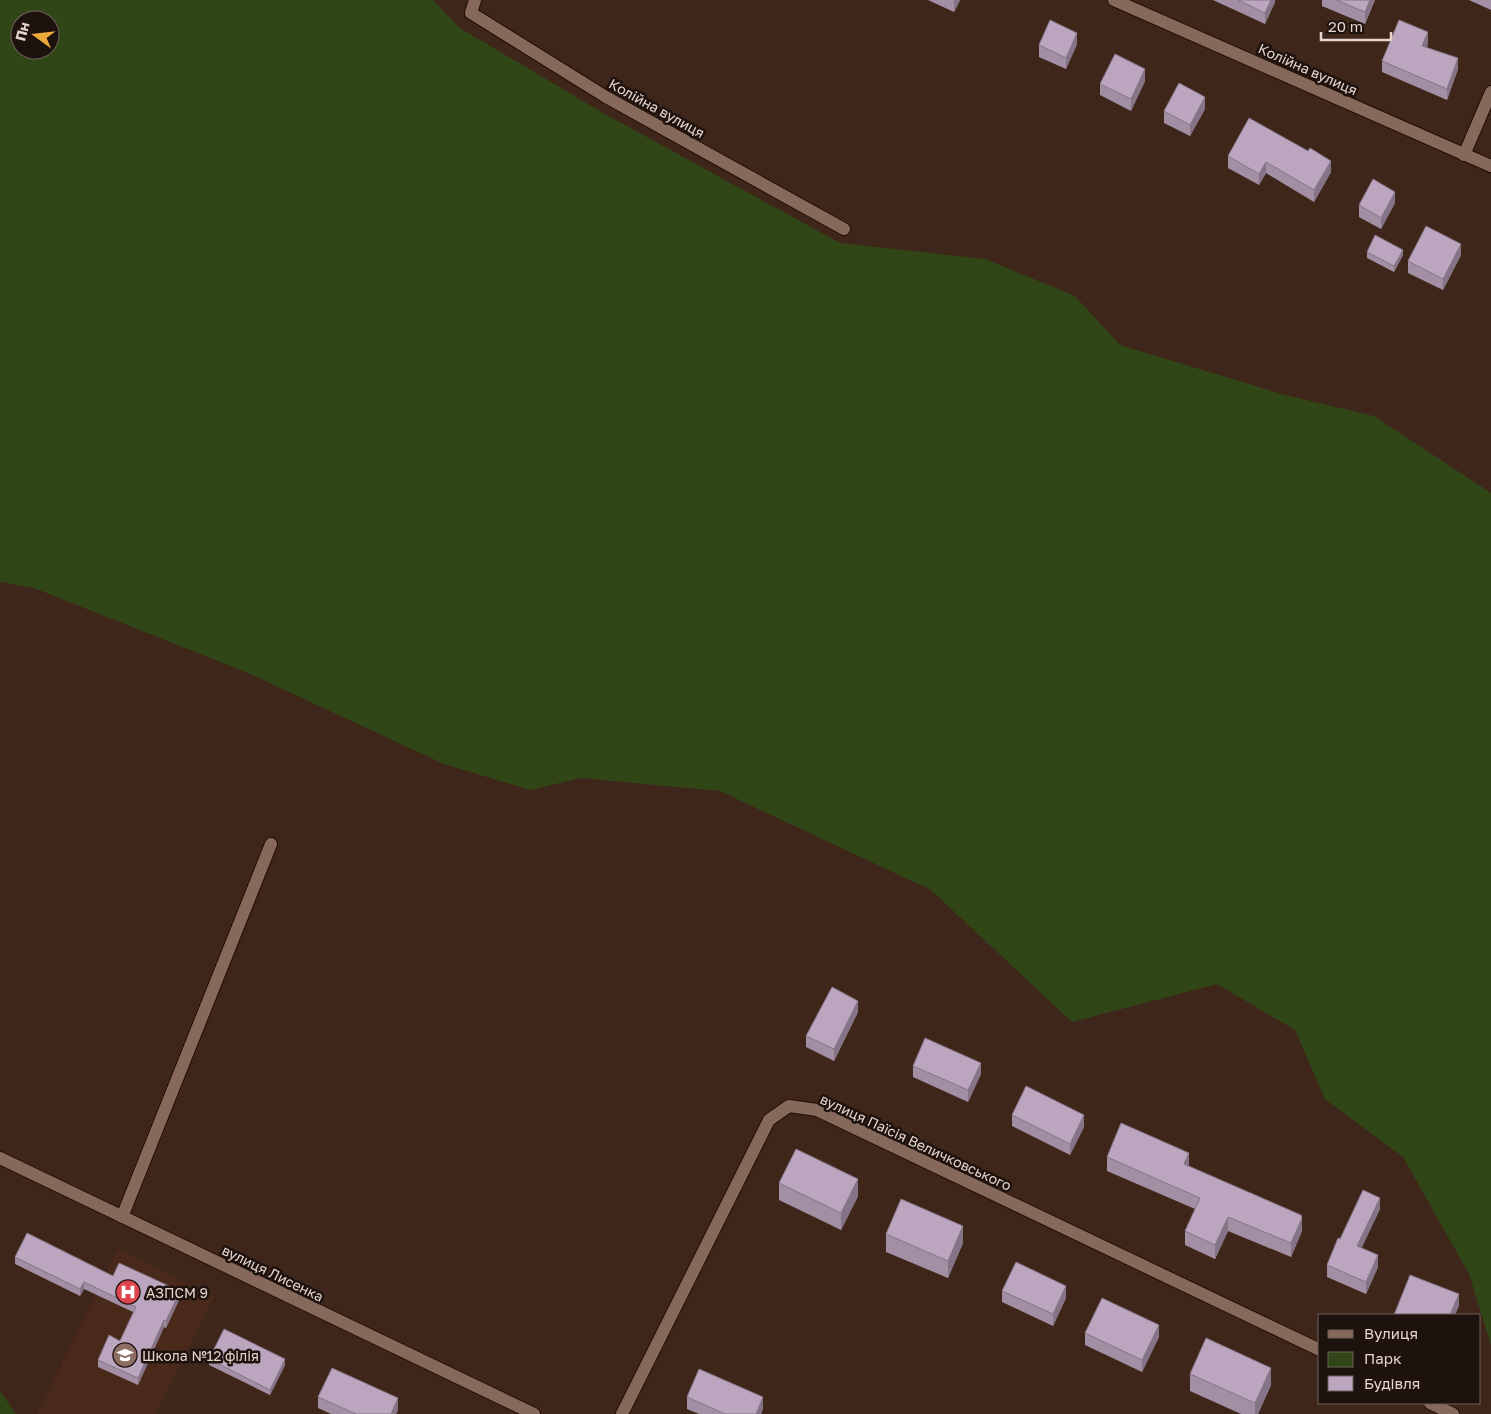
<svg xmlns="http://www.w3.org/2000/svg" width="1491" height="1414" viewBox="0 0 1491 1414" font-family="'Golos Text',sans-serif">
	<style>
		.built { fill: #49291a }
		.green { fill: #304616; fill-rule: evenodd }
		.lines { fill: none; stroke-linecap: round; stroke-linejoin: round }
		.street-casing { stroke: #240e04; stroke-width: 14 }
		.street { stroke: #87695b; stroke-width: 12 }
		.wall { fill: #a28fa4 }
		.shaded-wall { fill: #847486 }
		.building { fill: #bca6bf; stroke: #847486 }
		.labels { text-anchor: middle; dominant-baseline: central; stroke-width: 5; stroke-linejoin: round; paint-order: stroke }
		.street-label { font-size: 14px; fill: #e6d5cd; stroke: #1d120d }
		.poi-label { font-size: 14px; fill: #e6d5cd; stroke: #1d120d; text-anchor: start }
	</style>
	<rect width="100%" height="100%" fill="#3f261a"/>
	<!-- built -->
	<path class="built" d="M118,1249l96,47 -58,118h-119z"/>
	<!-- green -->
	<g class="green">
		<path d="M0,0h433l27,28 143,85 237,130 145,16 90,37 45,49 165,50 89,21 117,77v852l-22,-71 -66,-117 -78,-58 -30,-69 -78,-46 -145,38 -141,-132 -211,-99 -139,-13 -51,12 -86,-26 -196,-91 -214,-85 -34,-6zM20,20h30v30h-30z"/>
		<path d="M0,1391l16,23h-16z"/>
	</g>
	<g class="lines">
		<defs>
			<g id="street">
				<path d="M475,0l-4,13 135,84 238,132"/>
				<path d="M1114,0l377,166"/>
				<path d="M1464,155l27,-63"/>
				<path d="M0,1158l534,256"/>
				<path d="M122,1217l149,-373"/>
				<path d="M1430,1403l23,11"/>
				<path d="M622,1414l147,-294 20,-14 28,4 503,240"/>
			</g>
		</defs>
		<!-- street casing -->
		<use href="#street" class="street-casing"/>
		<!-- street -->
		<use href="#street" class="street"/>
	</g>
	<!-- wall -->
	<g class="wall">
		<path d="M928,0h32l-6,12z"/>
		<path d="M1213,0h62v2l-10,22z"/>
		<path d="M1322,0h53l-10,24 -43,-18z"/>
		<path d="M1469,0h22v10z"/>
		<path d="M1428,43l-1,4 31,22 -11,31 -65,-28v-11z"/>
		<path d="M1077,44l-11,25 -27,-12v-12z"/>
		<path d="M1145,81l-14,30 -31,-16v-11z"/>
		<path d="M1205,109l-15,27 -26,-13v-12z"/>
		<path d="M1308,151l23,21 -17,30 -48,-29 -7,12 -31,-17v-12z"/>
		<path d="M1395,203l-14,26 -22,-12v-12z"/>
		<path d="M1367,252l36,3 -9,17 -27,-14z"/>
		<path d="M1461,255l-18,35 -35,-17v-12z"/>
		<path d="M858,1012l-24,49 -28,-14v-11z"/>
		<path d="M913,1066l68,8 -13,28 -55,-25z"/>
		<path d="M1012,1115l72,12 -14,28 -58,-29z"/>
		<path d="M1107,1157l82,9 113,65 -11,26 -63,-26 -13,28 -30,-14v-14l10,-22 -88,-38z"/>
		<path d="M779,1183l79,13 -17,34 -62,-30z"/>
		<path d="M1380,1209l-19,39 17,19 -12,27 -39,-17v-12l13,-26z"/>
		<path d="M886,1234l77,9 -15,35 -62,-26z"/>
		<path d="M15,1257l98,19 67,22 -14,30 -2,-1 -26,58 -40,-18v-7l22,-19 13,-29 -49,-23 -4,7 -65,-32z"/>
		<path d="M1002,1291l64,7 -13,28 -51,-24z"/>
		<path d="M1085,1333l74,4 -17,35 -57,-27z"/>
		<path d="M209,1359l76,6 -15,30 -61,-30z"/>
		<path d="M1190,1374l81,11 -13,29h-17l-51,-23z"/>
		<path d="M318,1397l80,13 -2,4h-65l-13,-6z"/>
		<path d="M687,1397l76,11 -2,6h-62l-12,-5z"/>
	</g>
	<!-- shaded-wall -->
	<g class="shaded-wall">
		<path d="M954,0h6l-6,12z"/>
		<path d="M1271,0h4v2l-10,22v-11z"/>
		<path d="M1370,0h5l-10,24v-12z"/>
		<path d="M1428,32v11l-6,14v-11z"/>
		<path d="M1077,33v11l-11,25v-11z"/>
		<path d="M1458,58v11l-11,31v-11z"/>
		<path d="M1145,69v12l-14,30v-12z"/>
		<path d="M1205,97v12l-15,27v-11z"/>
		<path d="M1331,161v11l-17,30v-12z"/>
		<path d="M1266,162v11l-7,12v-11z"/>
		<path d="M1395,192v11l-14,26v-11z"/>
		<path d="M1461,244v11l-18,35v-11z"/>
		<path d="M1403,250v5l-9,17v-6z"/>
		<path d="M858,1001v11l-24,49v-12z"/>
		<path d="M981,1063v11l-13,28v-12z"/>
		<path d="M1084,1115v12l-14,28v-11z"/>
		<path d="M1189,1153v14l-5,-3z"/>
		<path d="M858,1179v17l-17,34v-17z"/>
		<path d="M1380,1198v11l-23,49v-12z"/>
		<path d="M1228,1217v14l-13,28v-14z"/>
		<path d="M1302,1218v13l-11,26v-14z"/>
		<path d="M963,1226v17l-15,35v-17z"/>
		<path d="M1378,1255v12l-12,27v-12z"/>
		<path d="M84,1282v7l-4,7v-7z"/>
		<path d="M1066,1286v12l-13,28v-12z"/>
		<path d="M180,1291v7l-14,30v-7z"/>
		<path d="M1459,1294v12l-4,9h-5z"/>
		<path d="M164,1320v7l-26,58v-7z"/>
		<path d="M1159,1325v12l-17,35v-12z"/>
		<path d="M285,1359v6l-15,30v-5z"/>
		<path d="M1271,1368v17l-13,29h-3v-11z"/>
		<path d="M763,1397v11l-2,6h-5z"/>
		<path d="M398,1398v12l-2,4h-5z"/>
	</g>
	<!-- building -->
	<g class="building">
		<path d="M1238,0h33l-6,13z"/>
		<path d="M1336,0h34l-5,12z"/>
		<path d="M1050,20l27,13 -11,25 -27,-13z"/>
		<path d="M1399,20l29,12 -6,14 36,12 -11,31 -65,-28z"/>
		<path d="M1115,54l30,15 -14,30 -31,-15z"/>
		<path d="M1179,83l26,14 -15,28 -26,-14z"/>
		<path d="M1249,118l59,33 2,-3 21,13 -17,29 -48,-28 -7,12 -31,-18z"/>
		<path d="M1373,179l22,13 -14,26 -22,-13z"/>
		<path d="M1426,226l35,18 -18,35 -35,-18z"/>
		<path d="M1375,235l28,15 -9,16 -27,-14z"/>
		<path d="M832,987l26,14 -24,48 -28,-13z"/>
		<path d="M925,1038l56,25 -13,27 -55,-24z"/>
		<path d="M1026,1086l58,29 -14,29 -58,-29z"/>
		<path d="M1121,1123l68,30 -5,11 117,51 1,3 -11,25 -63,-26 -13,28 -30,-14 15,-33 -93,-41z"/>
		<path d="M796,1149l62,30 -17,34 -62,-30z"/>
		<path d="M1363,1190l17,8 -23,48 21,9 -12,27 -39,-17 11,-27 2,1z"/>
		<path d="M901,1199l62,27 -15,35 -62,-27z"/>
		<path d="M27,1233l86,43 6,-13 61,28 -14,30 -2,-1 -26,58 -40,-18 11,-25 11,6 16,-34 -52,-25 -4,7 -65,-32z"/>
		<path d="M1016,1262l50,24 -13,28 -51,-23z"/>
		<path d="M1410,1275l49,19 -9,21h-56z"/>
		<path d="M1102,1298l57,27 -17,35 -57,-27z"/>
		<path d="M224,1329l61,30 -15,31 -61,-31z"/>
		<path d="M1206,1338l65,30 -16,35 -65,-29z"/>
		<path d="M332,1368l66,30 -7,16h-35l-38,-17z"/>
		<path d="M699,1369l64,28 -7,17h-31l-38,-17z"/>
	</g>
	<!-- icons -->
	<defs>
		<symbol id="hospital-disc" viewBox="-11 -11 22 22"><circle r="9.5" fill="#e0444e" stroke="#1d120d"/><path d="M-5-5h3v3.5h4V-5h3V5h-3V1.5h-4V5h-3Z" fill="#fff"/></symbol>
		<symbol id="school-disc" viewBox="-11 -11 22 22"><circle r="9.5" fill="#8d6e63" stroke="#1d120d"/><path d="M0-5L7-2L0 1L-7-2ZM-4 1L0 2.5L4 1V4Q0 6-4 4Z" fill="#fff"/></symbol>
	</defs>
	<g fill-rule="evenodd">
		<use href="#hospital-disc" x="114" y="1278" width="28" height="28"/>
		<use href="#school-disc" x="111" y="1341" width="28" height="28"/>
	</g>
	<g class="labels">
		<!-- street labels -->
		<g class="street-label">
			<text transform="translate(1308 69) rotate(24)">Колійна вулиця</text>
			<text transform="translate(657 108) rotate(29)">Колійна вулиця</text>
			<text transform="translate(916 1142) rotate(25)">вулиця Паїсія Величковського</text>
			<text transform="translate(273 1273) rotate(26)">вулиця Лисенка</text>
		</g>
		<!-- poi labels -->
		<g class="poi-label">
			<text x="146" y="1292">АЗПСМ 9</text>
			<text x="142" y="1355">Школа №12 філія</text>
		</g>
	</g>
	<!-- legend -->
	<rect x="1318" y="1314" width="162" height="90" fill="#1d120d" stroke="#6d605a"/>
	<rect x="1328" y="1330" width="25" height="8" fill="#87695b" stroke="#6d605a"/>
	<text x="1364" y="1339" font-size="15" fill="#e6d5cd">Вулиця</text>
	<rect x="1328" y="1352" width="25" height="15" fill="#304616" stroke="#6d605a"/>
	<text x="1364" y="1364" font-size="15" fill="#e6d5cd">Парк</text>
	<rect x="1328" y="1376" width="25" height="15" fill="#bca6bf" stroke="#6d605a"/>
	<text x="1364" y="1389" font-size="15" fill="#e6d5cd">Будівля</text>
	<!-- north arrow -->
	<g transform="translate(35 35) rotate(285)"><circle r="24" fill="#1d120d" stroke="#6d605a"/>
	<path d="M0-4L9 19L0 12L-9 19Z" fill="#eba93a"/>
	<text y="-8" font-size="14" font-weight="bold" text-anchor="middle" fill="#e6d5cd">Пн</text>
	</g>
	<!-- scale -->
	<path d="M1321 32v8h70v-8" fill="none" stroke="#e6d5cd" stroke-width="2.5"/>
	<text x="1328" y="32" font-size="15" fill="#e6d5cd" stroke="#1d120d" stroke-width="4" paint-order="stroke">20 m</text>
</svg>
